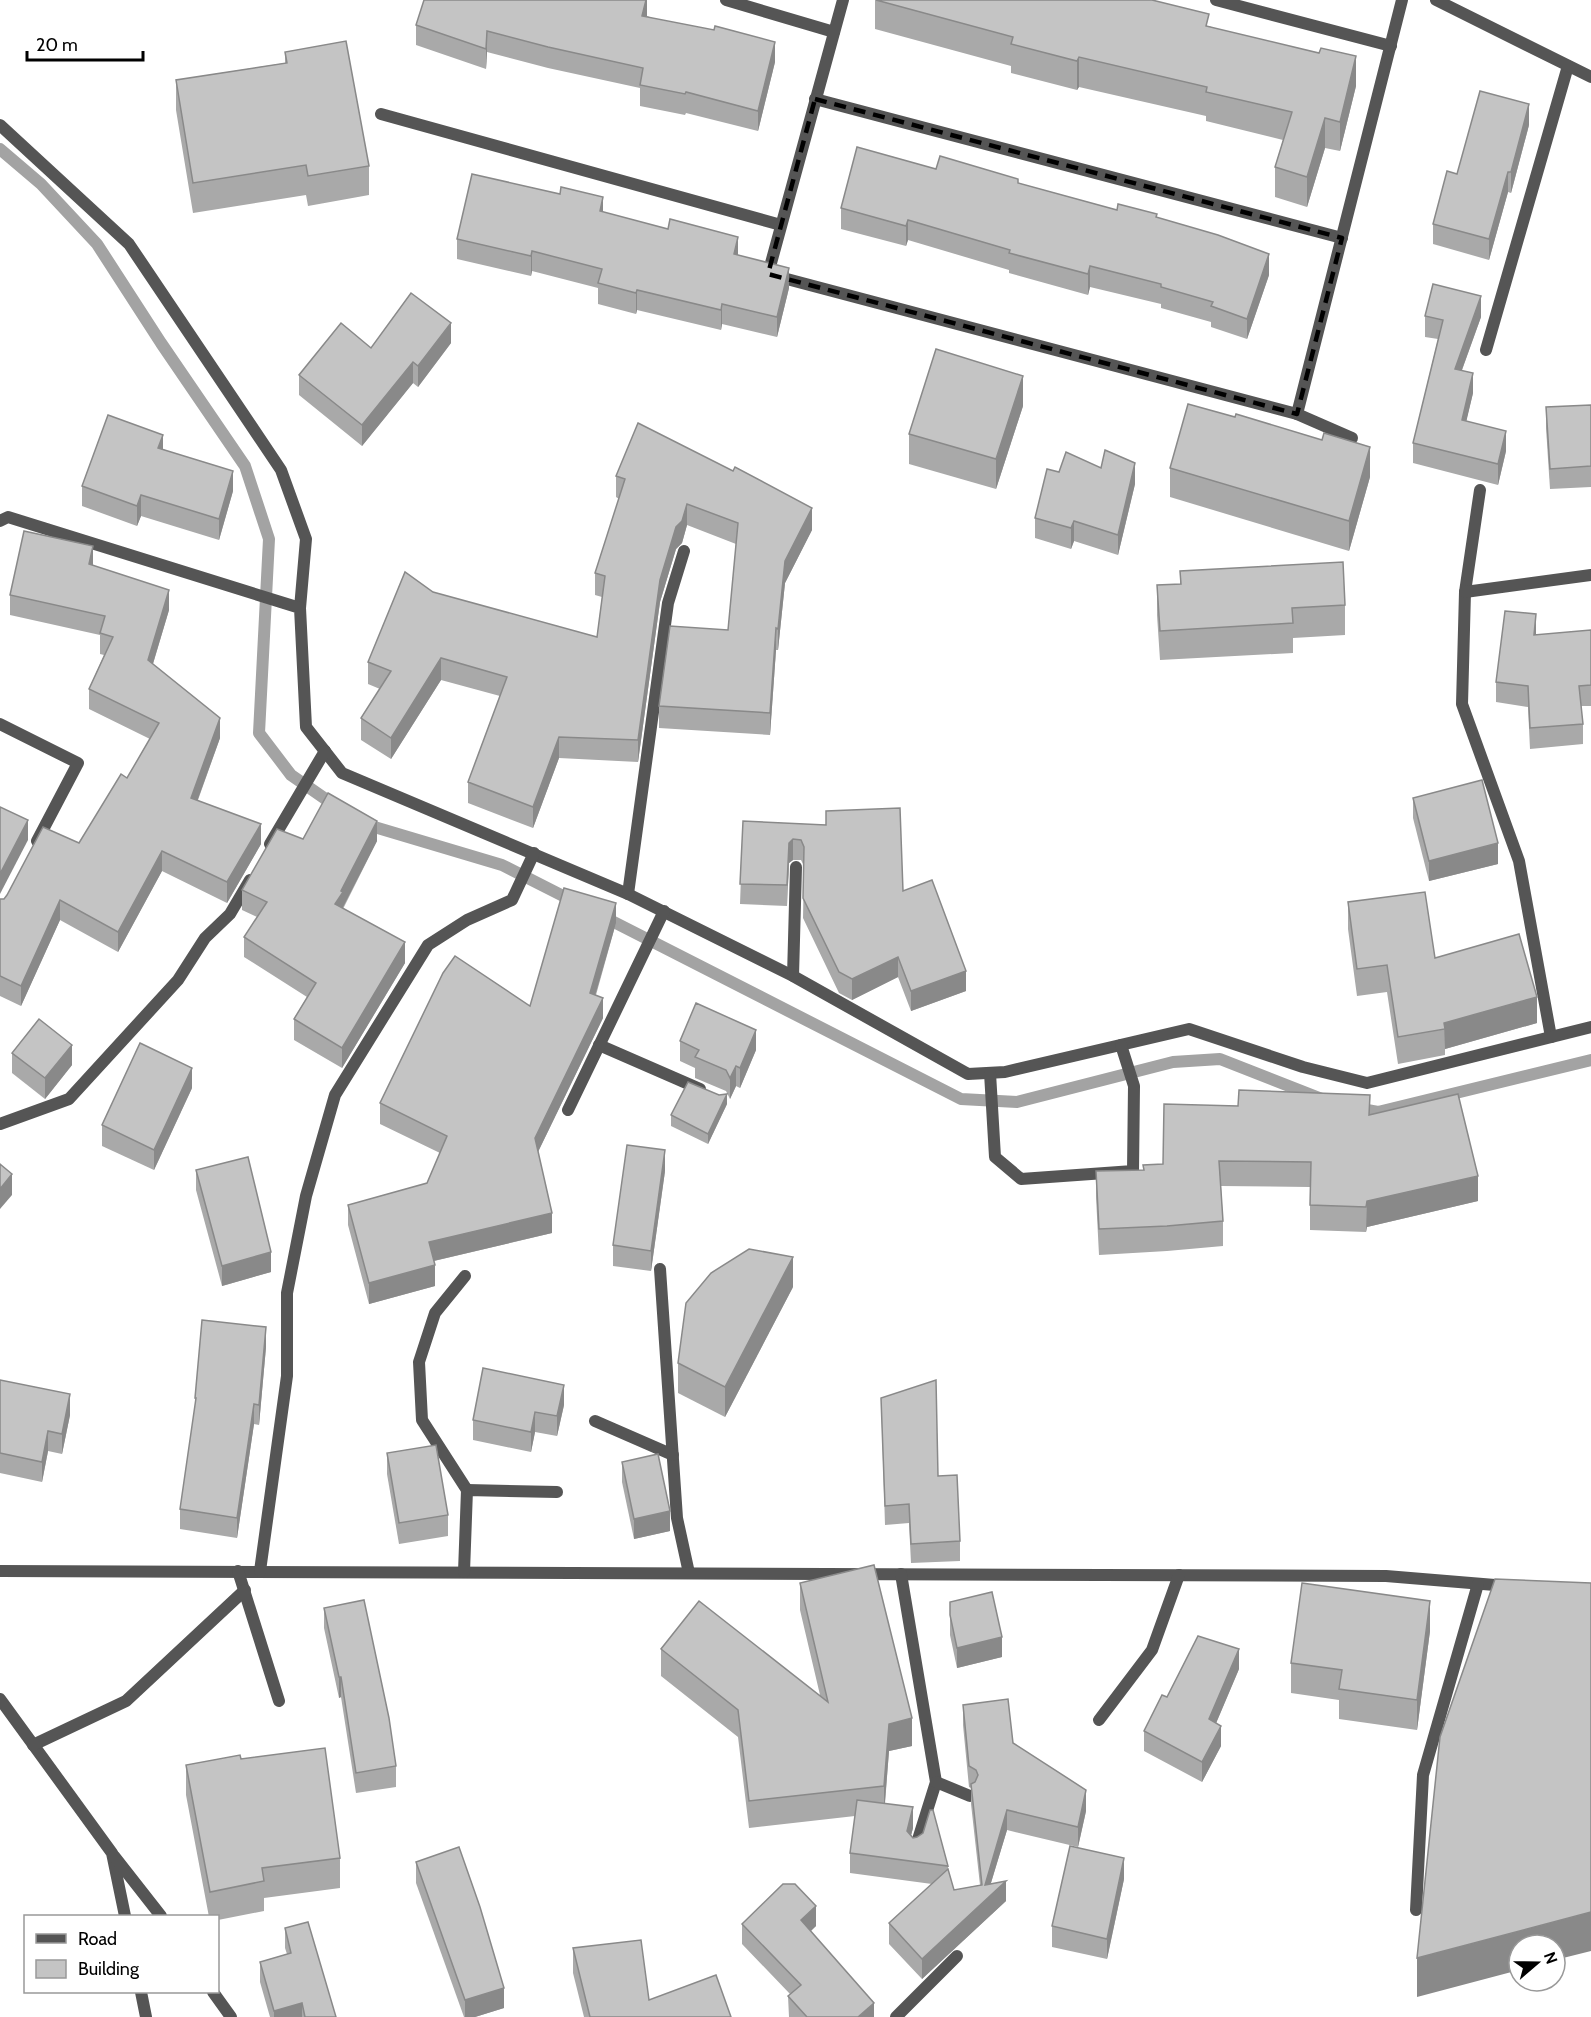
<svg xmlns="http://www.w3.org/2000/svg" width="1591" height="2017" viewBox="0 0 1591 2017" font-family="Cabin,sans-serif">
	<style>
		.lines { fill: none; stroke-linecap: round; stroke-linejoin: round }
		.stream { stroke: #a3a3a3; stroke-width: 12 }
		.minor { stroke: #555; stroke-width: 12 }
		.tertiary { stroke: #555; stroke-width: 12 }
		.wall { fill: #a9a9a9 }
		.shaded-wall { fill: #898989 }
		.building { fill: #c4c4c4; stroke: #898989; stroke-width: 1.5 }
		.marked { fill: none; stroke: #000; stroke-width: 4.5; stroke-dasharray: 12 8; stroke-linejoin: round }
	</style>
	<rect width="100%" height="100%" fill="#fff"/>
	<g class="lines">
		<!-- stream -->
		<g class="stream">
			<path d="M0,149l41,35 56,60 64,99 84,123 24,73 -10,194 32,42 46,32"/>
			<path d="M361,823l141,42 73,37"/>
			<path d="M604,917l357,182 56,3 156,-40 47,-3 102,40"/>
			<path d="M1356,1108l22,4 213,-52"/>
		</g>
		<!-- minor -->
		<g class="minor">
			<path d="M726,0l108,32"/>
			<path d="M843,0l-75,274 529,140 105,-414"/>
			<path d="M1216,0l175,46"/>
			<path d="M815,99l527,139"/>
			<path d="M381,114l400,111"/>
			<path d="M0,125l129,119 152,226 25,69 -6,69"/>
			<path d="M1486,350l82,-284"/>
			<path d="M1297,414l55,24"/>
			<path d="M1480,490l-15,102 -3,112 57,157 32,176"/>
			<path d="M0,521l8,-4 292,91 6,119 36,46 286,121 165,82 175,98 37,-2 184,-43 114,38 64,16 224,-56"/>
			<path d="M1465,592l126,-17"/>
			<path d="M0,724l78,39 -41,78"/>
			<path d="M270,844l55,-93"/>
			<path d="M628,894l40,-291 16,-52"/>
			<path d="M793,976l3,-109"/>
			<path d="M599,1045l101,44"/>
			<path d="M990,1073l5,84 26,22 112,-8 1,-85 -13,-41"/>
			<path d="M568,1110l96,-199"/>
			<path d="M0,1124l69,-25 109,-119 27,-42 25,-24 20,-34"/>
			<path d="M660,1269l17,249 12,55"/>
			<path d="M465,1276l-30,37 -16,49 3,58 45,70"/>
			<path d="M595,1421l78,34"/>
			<path d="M0,1571l1386,5 121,10"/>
			<path d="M238,1571l41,130"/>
			<path d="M260,1571l27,-195v-83l19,-97 29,-101 93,-150 39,-25 45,-20 22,-47"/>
			<path d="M464,1572l3,-82 90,2"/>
			<path d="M901,1574l35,208 -21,67"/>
			<path d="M0,1699l112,154 13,63"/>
			<path d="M1099,1720l53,-70 27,-75"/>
			<path d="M33,1745l93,-44 119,-111"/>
			<path d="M936,1782l34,14"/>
			<path d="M114,1856l47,60"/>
			<path d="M1416,1910l7,-135 55,-191"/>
			<path d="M141,1992l5,25"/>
			<path d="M213,1992l18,25"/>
			<path d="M896,2017l61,-61"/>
		</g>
		<!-- tertiary -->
		<path class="tertiary" d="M1436,0l155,77"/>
	</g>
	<!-- wall -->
	<g class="wall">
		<path d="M647,0v16l128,46 -17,69 -72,-18 -1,2 -45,-9v-18l-92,-20 -61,-16 -1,17 -70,-24v-20z"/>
		<path d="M875,0l334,26 147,60 -16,65 -15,-3 -18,59 -32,-10v-30l8,-27 -77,-19v-5l-127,-29 -2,3 -66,-17v-7l-136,-37z"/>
		<path d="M285,52l84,114v29l-61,11 -2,-11 -113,18 -17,-103v-30l109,-17z"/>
		<path d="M1529,125l-18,68 -3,-1 -19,68 -56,-16v-20l24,-50z"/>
		<path d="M936,169l82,14 99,27 40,8 112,57 -22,64 -36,-12v-5l-50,-14v-4l-71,-17 -2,8 -79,-22v-3l-101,-30 -2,6 -65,-17v-21z"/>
		<path d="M603,212l135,43 51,33 -12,49 -55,-13 -1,6 -84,-20 -1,4 -38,-10v-16l-66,-17 -1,5 -74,-17v-20z"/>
		<path d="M1425,316l56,1 -19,53 11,23 -7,28 40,30 -8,34 -85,-22v-20l25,-104 -13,-2z"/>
		<path d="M451,343l-33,44 -5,-4 -51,63 -63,-51v-20l72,-27z"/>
		<path d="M1591,405v82l-41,2 -4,-61v-21z"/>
		<path d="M1023,406l-27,83 -87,-25v-30z"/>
		<path d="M1235,417l135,60 -21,74 -179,-54v-29z"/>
		<path d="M163,449l70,42 -14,49 -78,-24 -4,10 -55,-20v-20z"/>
		<path d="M1059,472l76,12 -17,71 -44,-14 -3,8 -36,-11v-20z"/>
		<path d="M616,476l196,54 -27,53 -7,67h-2l-6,85 -111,-7v-22l69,-76 8,-86 -49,-19 -5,18 -6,6 -16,53 -22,160 -79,-4 -26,70 -65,-25v-21l32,-86 -59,-16 -50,79 -30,-19v-22l19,-29 -12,-5v-22l229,-25 5,-40 -7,-2v-22l24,-74 -3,-2z"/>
		<path d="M93,565l76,45 -16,54 67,74 -22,62 63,44 -34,59 -65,-32 -44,81 -58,-32 -39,86 -21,-10v-97h4l75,-56 48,-65 23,-39 -61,-30v-20l15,-34 -4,-1v-19l-90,-20v-20z"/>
		<path d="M1180,571l165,34v30l-52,3v15l-133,7 -3,-45v-30l23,-1z"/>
		<path d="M1591,630v76h-10l2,18v20l-53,5 -2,-42 -32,-5v-20l40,-47z"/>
		<path d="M1413,798l85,66 -69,17 -16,-63z"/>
		<path d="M826,811l77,80 63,100 -55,20 -13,-34 -46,23 -13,-7 -36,-75 1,-52 -3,-6h-8l-4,3 -2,43 -47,-2 3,-83 83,4z"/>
		<path d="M303,839l74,2 -34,68 62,54 -63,105 -48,-28v-21l13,-22 -63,-40v-20l13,-20 -15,-7v-20z"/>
		<path d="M1348,902l87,56 102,65 -92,26v6l-47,9 -11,-72 -30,4 -9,-67z"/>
		<path d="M616,923l-20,72 7,23 -65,134 14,81 -118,28 1,25 -66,18 -21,-79v-20l79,-22 13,-30 -60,-29v-21l150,-97z"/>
		<path d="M680,1041l76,9 -16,38 -4,-2 -6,13 -4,-8 -31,-13v-10l-15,-7z"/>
		<path d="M12,1053l60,12 -27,34 -33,-26z"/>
		<path d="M192,1088l-38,82 -52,-24v-21z"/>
		<path d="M727,1104l-19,40 -37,-18v-11z"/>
		<path d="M1370,1115l108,86 -111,26 -1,5 -56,-2v-43l-89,-1 2,35v25l-56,5 -68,4 -3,-58v-26l47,-1z"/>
		<path d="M196,1170l75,102 -49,14 -26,-96z"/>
		<path d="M665,1171l-14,100 -38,-5v-21z"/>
		<path d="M793,1287l-68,130 -47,-24v-30z"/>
		<path d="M266,1347l-7,78 -5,-1 -17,114 -57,-9v-20l15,-100v-11z"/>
		<path d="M0,1380l70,35 -8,39 -14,-3 -6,31 -42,-9z"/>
		<path d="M881,1398l79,143v20l-49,2 -2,-40 -24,2z"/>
		<path d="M564,1405l-7,31 -22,-4 -4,20 -58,-12v-20z"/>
		<path d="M387,1453l61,62v21l-49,8 -12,-70z"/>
		<path d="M622,1462l48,69 -36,8 -12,-57z"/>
		<path d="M800,1583l112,163 -23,5 -4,53 28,24 -2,7 37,31v4l6,20 26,-5 -9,-81v-16l-2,-1 -6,-62v-20l50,38 73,68 -8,36 -71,-17 -16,53 15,18 -84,78 -33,-35v-21l43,-39 -82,-11v-20l5,-37 -106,12 -11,-91 -77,-61v-27l159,46 -20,-85z"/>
		<path d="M950,1602l52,55 -45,11 -7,-33z"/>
		<path d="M324,1608l72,158v21l-40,6 -15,-96 -2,1 -15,-70z"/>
		<path d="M1430,1631l-13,99 -78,-11v-19l-48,-7v-30z"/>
		<path d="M1239,1669l-23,54 5,23 -19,36 -58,-31v-20l23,-34z"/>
		<path d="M241,1759l99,99v30l-76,10v13l-46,9v-3h-9l-23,-122v-30z"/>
		<path d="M416,1862l88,146 -29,9h-11l-48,-134z"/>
		<path d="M1124,1879l-17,80 -55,-12v-21z"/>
		<path d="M742,1924l74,2 -6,5 64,86h-85l-1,-21 2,-2 -48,-50z"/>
		<path d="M285,1928l51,89h-66l-10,-35v-20l27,-8 -2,-6z"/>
		<path d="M573,1948l76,52 82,17h-147l-11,-44z"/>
	</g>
	<!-- shaded-wall -->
	<g class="shaded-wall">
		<path d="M646,0h1v16h-5z"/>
		<path d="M487,31v21l-1,17v-20z"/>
		<path d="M775,42v20l-17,69v-20z"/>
		<path d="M1356,56v30l-16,65v-29z"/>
		<path d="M1079,57v30l-2,3v-29z"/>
		<path d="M1529,104v21l-18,68v-21z"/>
		<path d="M1325,118v30l-18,59v-30z"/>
		<path d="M1508,172v20l-19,68v-21z"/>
		<path d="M603,197v20l-3,-6z"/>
		<path d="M908,220v20l-2,6v-20z"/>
		<path d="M738,237v20l-4,-3z"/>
		<path d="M532,251v20l-1,5v-20z"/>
		<path d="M1269,254v21l-22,64v-20z"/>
		<path d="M1090,266v21l-2,8v-21z"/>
		<path d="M789,268v20l-12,49v-20z"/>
		<path d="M637,290v20l-1,4v-21z"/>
		<path d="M1481,296v21l-26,72v-20z"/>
		<path d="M722,304v20l-1,6v-20z"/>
		<path d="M451,323v20l-33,44v-21z"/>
		<path d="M413,362v21l-51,63v-21z"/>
		<path d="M1473,373v20l-11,47v-20z"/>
		<path d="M1023,376v30l-27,83v-30z"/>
		<path d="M1506,431v20l-8,34v-21z"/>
		<path d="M163,435v21l-5,-8z"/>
		<path d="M1370,447v30l-21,74v-30z"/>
		<path d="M1135,463v21l-17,71v-20z"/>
		<path d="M233,471v20l-14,49v-21z"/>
		<path d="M141,495v21l-4,10v-20z"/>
		<path d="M687,504v21l-5,18 -6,6 -16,53 -22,160v-22l22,-160 16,-53z"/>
		<path d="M812,508v22l-27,53 -7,67v-21l7,-68z"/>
		<path d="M1074,521v20l-3,8v-21z"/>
		<path d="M93,546v20l-4,-2z"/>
		<path d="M169,590v20l-21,70v-20z"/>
		<path d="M1536,614v21h-2z"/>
		<path d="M776,628v22l-6,85v-22z"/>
		<path d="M441,658v22l-50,79v-21z"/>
		<path d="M220,718v20l-29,80v-20z"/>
		<path d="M559,737v21l-26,70v-21z"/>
		<path d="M28,820v20l-28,54v-20z"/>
		<path d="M377,821v20l-34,66v6l-8,-9 6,-13z"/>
		<path d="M261,824v20l-34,59v-21z"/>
		<path d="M793,839v21l-4,3 -2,43 2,-63z"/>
		<path d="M1498,843v21l-69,17v-20z"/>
		<path d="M162,851v20l-44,81v-20z"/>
		<path d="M60,900v20l-39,86v-20z"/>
		<path d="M616,903v20l-26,90v-20z"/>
		<path d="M405,942v21l-63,105v-20z"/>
		<path d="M898,957v20l-46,23v-21z"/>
		<path d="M966,971v20l-55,20v-20z"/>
		<path d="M1537,997v26l-92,26 -1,-26z"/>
		<path d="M603,998v20l-68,140v-20z"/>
		<path d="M756,1030v20l-16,38v-20z"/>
		<path d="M72,1045v20l-27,34v-21z"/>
		<path d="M736,1066v20l-6,13v-21z"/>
		<path d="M192,1068v20l-38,82v-20z"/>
		<path d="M727,1094v10l-19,40v-10z"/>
		<path d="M665,1150v21l-14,100v-20z"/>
		<path d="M12,1174v21l-12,14v-20z"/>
		<path d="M1478,1176v25l-111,26 -1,5 1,-31z"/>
		<path d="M552,1213v20l-123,29v-20z"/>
		<path d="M271,1252v20l-49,14v-20z"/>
		<path d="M793,1257v30l-68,130v-30z"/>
		<path d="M435,1265v21l-66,18v-21z"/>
		<path d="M266,1327v20l-7,78v-20z"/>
		<path d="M564,1385v20l-7,31v-20z"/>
		<path d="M70,1394v21l-8,39v-20z"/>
		<path d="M254,1404v20l-17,114v-20z"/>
		<path d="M535,1412v20l-4,20v-20z"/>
		<path d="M48,1431v20l-6,31v-20z"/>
		<path d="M670,1511v20l-36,8v-20z"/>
		<path d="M1430,1601v30l-13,99v-30z"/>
		<path d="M1002,1637v20l-45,11v-20z"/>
		<path d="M1239,1649v20l-30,71v-21z"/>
		<path d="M339,1677h2v20l-2,1z"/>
		<path d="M912,1718v28l-23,5 -5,62v-27l5,-62z"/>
		<path d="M1221,1726v20l-19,36v-20z"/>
		<path d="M1086,1790v21l-8,36v-20z"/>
		<path d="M913,1807v21l-6,23v-20z"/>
		<path d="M1007,1810v20l-21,69 20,-18v20l-84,78v-20l63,-74z"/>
		<path d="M1124,1858v21l-17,80v-20z"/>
		<path d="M816,1906v20l-15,15v-21z"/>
		<path d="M1591,1912v39l-36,9v-15h-36v25l-102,27v-39z"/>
		<path d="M504,1988v20l-29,9h-10v-17z"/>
		<path d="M302,2003v14h-28v-6z"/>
		<path d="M874,2003v14h-16z"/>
	</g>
	<!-- building -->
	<g class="building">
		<path d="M424,0h222l-4,16 72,14 1,-4 60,16 -17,69 -72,-19 -1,2 -45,-9 3,-17 -95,-21 -61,-16 -1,18 -70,-24z"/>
		<path d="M876,0h276l57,14 -3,12 113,27 2,-5 35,8 -16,66 -15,-4 -18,59 -32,-10 17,-55 -86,-20 1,-5 -128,-30 -2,4 -66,-17 2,-7z"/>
		<path d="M346,41l23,125 -61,10 -2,-11 -113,18 -17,-103 111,-17 -2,-11z"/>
		<path d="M1480,91l49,13 -18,68h-3l-19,67 -56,-15 14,-53 10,3z"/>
		<path d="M857,147l79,22 4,-13 78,23v4l99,27 1,-6 39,10 -1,3 62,18 51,19 -22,65 -36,-13 2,-4 -52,-15v-3l-71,-18 -2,8 -79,-21 1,-3 -102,-30 -2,6 -65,-18z"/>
		<path d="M472,174l88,20 1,-7 42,10 -3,14 68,18 2,-10 68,18 -4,17 55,14 -12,49 -55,-13 -1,6 -84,-20 -1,3 -38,-10 4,-14 -70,-18 -1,5 -74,-17z"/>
		<path d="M1433,284l48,12 -26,73 18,4 -11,47 44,11 -8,33 -85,-21 30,-123 -18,-4z"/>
		<path d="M411,293l40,30 -33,43 -5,-4 -51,63 -63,-50 42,-52 30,25z"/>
		<path d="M936,349l87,27 -27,83 -87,-25z"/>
		<path d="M1188,404l47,13 1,-3 86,26 2,-7 46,14 -21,74 -179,-53z"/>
		<path d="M1591,405v61l-41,3 -4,-62z"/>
		<path d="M108,415l55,20 -5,13 75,23 -14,48 -78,-24 -4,11 -55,-20z"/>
		<path d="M638,423l95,48 2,-4 77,41 -27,53 -7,68 -2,-1 -6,85 -111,-7 11,-80 58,4 10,-107 -51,-19 -5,17 -6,6 -16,53 -22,160 -79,-3 -26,70 -65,-25 39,-105 -66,-19 -50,80 -30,-20 30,-47 -23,-9 37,-90 28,20 164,45 8,-61 -10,-3 30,-94 -9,-3z"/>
		<path d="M1105,450l30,13 -17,72 -44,-14 -3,7 -36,-10 12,-49 12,3 7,-20 35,16z"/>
		<path d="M24,531l69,15 -4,18 80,26 -21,70 72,58 -29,80 70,26 -34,58 -65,-31 -44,81 -58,-32 -39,86 -21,-10v-77h4l3,-4 36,-68 36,16 42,-69 6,4 32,-55 -70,-34 24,-52 -13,-4 5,-17 -95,-21z"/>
		<path d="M1343,562l2,43 -53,3 1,15 -133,8 -3,-46 24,-1 -1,-13z"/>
		<path d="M1505,611l31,3 -2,21 57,-5v55l-12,1 4,38 -53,4 -2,-42 -32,-4z"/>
		<path d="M1482,780l16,63 -69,18 -16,-63z"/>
		<path d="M328,793l49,28 -36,70 2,1 -8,12 70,38 -63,106 -48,-29 22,-36 -72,-46 23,-35 -25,-12 35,-61 26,10z"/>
		<path d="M0,807l28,13 -28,54z"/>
		<path d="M900,808l3,83 29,-11 34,91 -55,20 -13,-34 -46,22 -13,-7 -36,-74 1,-51 -3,-7 -8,-1 -4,4 -2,42 -47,-1 3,-63 83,4v-14z"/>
		<path d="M564,888l52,15 -26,90 13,5 -68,140 17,75 -123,29 6,23 -66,18 -21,-78 79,-22 20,-47 -67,-33 63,-130 12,-17 75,50z"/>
		<path d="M1425,892l10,66 84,-24 18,63 -93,26 1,6 -47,8 -11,-72 -30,4 -9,-67z"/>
		<path d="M696,1003l60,27 -16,38 -4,-2 -6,12 -4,-8 -31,-13 4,-7 -19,-9z"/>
		<path d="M39,1019l33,26 -27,33 -33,-25z"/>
		<path d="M140,1043l52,25 -38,82 -52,-25z"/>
		<path d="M688,1082l31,13 8,-1 -19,40 -37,-19z"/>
		<path d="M1239,1090l131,5 -1,20 89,-21 20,82 -111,25 -1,6 -56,-2 1,-43 -92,-1 4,60 -56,5 -68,3 -3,-58 48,-1 -1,-5 20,-1 1,-60 74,2z"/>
		<path d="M627,1145l38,5 -14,101 -38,-6z"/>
		<path d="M248,1157l23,95 -49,14 -26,-96z"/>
		<path d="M0,1164l12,10 -12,15z"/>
		<path d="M749,1249l44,8 -68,130 -47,-24 8,-60 25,-30z"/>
		<path d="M202,1320l64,7 -7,78 -5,-1 -17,114 -57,-9 16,-111h-1z"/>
		<path d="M483,1368l81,17 -7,31 -22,-4 -4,20 -58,-12z"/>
		<path d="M0,1380l70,14 -8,40 -14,-3 -6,31 -42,-9z"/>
		<path d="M936,1380l2,96 19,-1 3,66 -49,3 -2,-40 -24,2 -4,-108z"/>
		<path d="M436,1445l12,70 -49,8 -12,-70z"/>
		<path d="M658,1454l12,57 -36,8 -12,-57z"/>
		<path d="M874,1565l38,153 -23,6 -5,62 -135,15 -11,-91 -77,-61 38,-48 129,101 -28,-119z"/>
		<path d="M1495,1579l96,4v329l-174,46 23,-221z"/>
		<path d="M1302,1583l128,18 -13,99 -78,-11 3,-19 -51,-7z"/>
		<path d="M992,1592l10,45 -45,11 -7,-33v-13z"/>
		<path d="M364,1600l25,118 7,48 -40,7 -15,-96h-2l-15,-69z"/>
		<path d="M1198,1636l41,13 -30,70 12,7 -19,36 -58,-31 18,-36 5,2z"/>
		<path d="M1008,1699l5,44 73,47 -8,37 -71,-17 -22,75 21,-4 -84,78 -33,-36 59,-54 6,21 28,-5 -11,-101 4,-2 3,-7 -2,-5 -7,-4 -6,-61z"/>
		<path d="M325,1748l15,110 -78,10 2,13 -54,11 -24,-127 54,-10 1,4z"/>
		<path d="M857,1800l56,7 -6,24 6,7 4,-1 6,-4 7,-23h3l15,56 -98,-13z"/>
		<path d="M1070,1846l54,12 -17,81 -55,-13z"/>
		<path d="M459,1847l21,60 24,81 -39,12 -49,-138z"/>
		<path d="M783,1884h12l21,22 -15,14 73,83 -16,14h-51l-19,-21 13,-11 -59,-61z"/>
		<path d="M308,1922l28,95h-31l-3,-14 -28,8 -14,-49 31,-9 -6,-25z"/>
		<path d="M641,1940l8,60 67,-25 15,42h-141l-17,-69z"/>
	</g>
	<!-- marked area -->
	<path class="marked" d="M815,99l527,139 -45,176 -529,-140z"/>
	<!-- legend -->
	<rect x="24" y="1915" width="195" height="78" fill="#ffffff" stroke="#999999" stroke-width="1.5"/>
	<rect x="36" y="1934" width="30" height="9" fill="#555555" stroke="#999999" stroke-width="1.5"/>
	<text x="78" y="1945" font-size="18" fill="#000000">Road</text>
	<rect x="36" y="1960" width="30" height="18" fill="#c4c4c4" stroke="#999999" stroke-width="1.5"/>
	<text x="78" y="1975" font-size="18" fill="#000000">Building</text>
	<!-- north arrow -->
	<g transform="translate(1537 1963) rotate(70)"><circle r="28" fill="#ffffff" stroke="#999999" stroke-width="1.5"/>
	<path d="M0-4.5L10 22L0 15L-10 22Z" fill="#000000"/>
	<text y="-9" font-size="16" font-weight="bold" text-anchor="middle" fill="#000000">N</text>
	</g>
	<!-- scale -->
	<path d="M27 51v9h116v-9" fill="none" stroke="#000000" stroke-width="3"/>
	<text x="36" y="51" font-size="18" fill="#000000" stroke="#ffffff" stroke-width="4.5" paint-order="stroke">20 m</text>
</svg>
